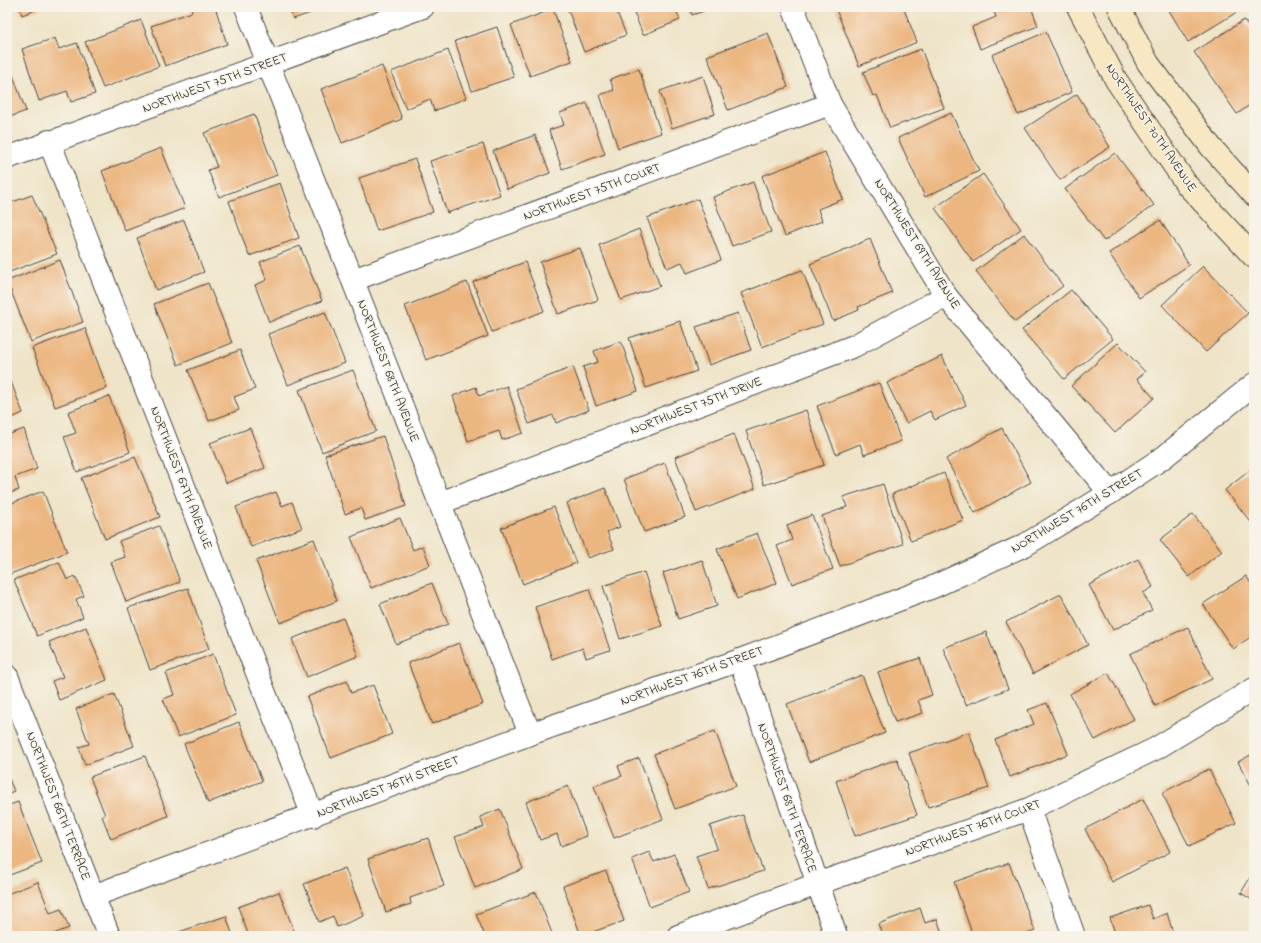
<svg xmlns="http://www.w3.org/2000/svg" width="1261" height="943" viewBox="0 0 1261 943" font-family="'Indie Flower',sans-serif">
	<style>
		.building { fill: #ecb680 }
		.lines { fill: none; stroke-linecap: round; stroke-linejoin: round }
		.street-casing { stroke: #484743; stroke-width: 24 }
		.secondary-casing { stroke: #484743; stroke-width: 24 }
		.street { stroke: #fff; stroke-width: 22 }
		.secondary { stroke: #f7e8c3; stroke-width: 22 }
		.labels { text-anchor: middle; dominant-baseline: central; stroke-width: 3; stroke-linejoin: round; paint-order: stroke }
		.street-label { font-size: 13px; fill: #2b2b2b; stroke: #f7f3e8 }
	</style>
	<rect width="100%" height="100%" fill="#f7f3e8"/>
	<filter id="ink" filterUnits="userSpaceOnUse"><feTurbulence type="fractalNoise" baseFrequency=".025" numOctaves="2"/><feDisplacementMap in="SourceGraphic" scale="8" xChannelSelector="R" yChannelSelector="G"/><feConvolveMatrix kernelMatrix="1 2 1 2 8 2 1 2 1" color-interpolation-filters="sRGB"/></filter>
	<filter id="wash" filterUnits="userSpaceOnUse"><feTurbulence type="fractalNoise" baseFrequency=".012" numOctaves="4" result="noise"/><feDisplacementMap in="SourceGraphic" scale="16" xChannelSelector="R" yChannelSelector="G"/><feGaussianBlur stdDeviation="0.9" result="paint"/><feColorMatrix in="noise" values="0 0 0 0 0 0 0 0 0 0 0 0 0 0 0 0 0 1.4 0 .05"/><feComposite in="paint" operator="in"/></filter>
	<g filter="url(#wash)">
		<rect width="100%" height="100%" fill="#efe4c8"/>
		<g id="blocks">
			<!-- building -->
			<g class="building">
				<path d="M19,7h24l-21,8z"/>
				<path d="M191,7h24l12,37 -62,22 -14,-40 41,-14z"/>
				<path d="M289,7h39l-35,12z"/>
				<path d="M567,7h48l11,28 -42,17z"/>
				<path d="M632,7h43l5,13 -37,15z"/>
				<path d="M689,7h27l-24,8z"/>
				<path d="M835,7h68l14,35 -58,24z"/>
				<path d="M992,7h39l7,19 -58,23 -8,-22 24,-10z"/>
				<path d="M1167,7h67l3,5 -49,30z"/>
				<path d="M553,9l19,52 -42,15 -19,-51z"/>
				<path d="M141,20l18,46 -56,22 -18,-46z"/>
				<path d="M1244,20l10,14v68l-17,12 -43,-62z"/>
				<path d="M497,27l17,50 -42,14 -17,-50z"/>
				<path d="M1046,32l26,60 -54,23 -26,-60z"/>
				<path d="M768,33l20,54 -60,23 -21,-54z"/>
				<path d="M55,38l4,11 18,-6 18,51 -24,8 -4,-11 -28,10 -17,-52z"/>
				<path d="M921,49l23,59 -54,20 -13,-33 -4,1 -10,-24z"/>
				<path d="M448,50l18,48 -32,13 -4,-12 -24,10 -15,-37z"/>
				<path d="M7,59l19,52 -19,7z"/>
				<path d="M382,66l20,53 -60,24 -21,-54z"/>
				<path d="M639,69l22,64 -43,15 -18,-53 14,-5 -4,-11z"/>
				<path d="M703,76l12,38 -43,14 -12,-37z"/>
				<path d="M1077,94l33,53 -50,33 -35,-52z"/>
				<path d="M587,103l18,51 -43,15 -13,-39 15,-5 -4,-12z"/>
				<path d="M951,113l28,58 -54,26 -27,-59z"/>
				<path d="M254,114l23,61 -58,22 -11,-27 9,-3 -13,-34z"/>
				<path d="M535,135l15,38 -43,16 -14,-38z"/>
				<path d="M483,144l17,51 -53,18 -17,-52z"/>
				<path d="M161,148l24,60 -60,23 -23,-60z"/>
				<path d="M825,152l18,47 -25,10 4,12 -37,15 -23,-60z"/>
				<path d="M1115,153l39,52 -50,36 -39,-52z"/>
				<path d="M415,159l18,53 -56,19 -18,-53z"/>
				<path d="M983,174l38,55 -48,33 -38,-54z"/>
				<path d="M753,182l18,50 -39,14 -19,-49z"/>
				<path d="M280,183l19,55 -50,18 -20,-55z"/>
				<path d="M32,195l25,59 -50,19v-69z"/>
				<path d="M698,199l23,61 -34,13 -5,-11 -15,6 -20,-50z"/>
				<path d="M184,220l20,52 -48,18 -19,-52z"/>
				<path d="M1160,220l29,45 -50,33 -30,-45z"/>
				<path d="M639,229l21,57 -39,14 -22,-55z"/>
				<path d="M1024,234l39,52 -48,36 -39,-51z"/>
				<path d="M870,239l22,54 -34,14 1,3 -26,11 -23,-57z"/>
				<path d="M300,246l22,55 -53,21 -14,-37 12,-5 -7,-18z"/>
				<path d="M580,248l18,52 -40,14 -18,-52z"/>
				<path d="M60,260l23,62 -52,20 -24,-61z"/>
				<path d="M525,262l19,49 -52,21 -19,-50z"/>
				<path d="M1203,266l45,47 -42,39 -44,-47z"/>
				<path d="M802,270l21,54 -61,23 -21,-54z"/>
				<path d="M467,282l21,54 -62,24 -21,-54z"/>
				<path d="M208,283l24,60 -54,22 -24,-61z"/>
				<path d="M1071,290l42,49 -49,40 -42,-49z"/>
				<path d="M325,312l20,51 -57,22 -20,-51z"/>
				<path d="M738,313l13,37 -42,15 -13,-38z"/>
				<path d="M680,321l17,50 -51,17 -17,-50z"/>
				<path d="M85,328l22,60 -52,19 -23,-59z"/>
				<path d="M621,341l17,50 -42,15 -13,-39 15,-5 -4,-11z"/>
				<path d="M1118,343l27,29 -8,7 17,19 -39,35 -44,-47z"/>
				<path d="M240,350l15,39 -21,8 5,13 -30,11 -21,-51z"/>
				<path d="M942,356l24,49 -31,15 -5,-9 -24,12 -19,-40z"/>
				<path d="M573,367l16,43 -33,13 -3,-8 -24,9 -13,-35z"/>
				<path d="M353,370l23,61 -54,21 -23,-62z"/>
				<path d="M11,382l12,31 -16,7v-36z"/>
				<path d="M879,383l22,58 -37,14 -4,-11 -24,10 -19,-48z"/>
				<path d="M507,386l16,47 -21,7 -3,-9 -31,10 -15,-45 23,-9 3,9z"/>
				<path d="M109,396l21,56 -53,20 -13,-35 12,-4 -8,-21z"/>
				<path d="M806,410l18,55 -60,20 -18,-54z"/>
				<path d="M250,428l15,40 -39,15 -16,-40z"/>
				<path d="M1002,428l29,54 -56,31 -29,-54z"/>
				<path d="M24,429l13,40 -22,8 4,13 -12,4v-59z"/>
				<path d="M734,434l21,55 -59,23 -21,-55z"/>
				<path d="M383,436l23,70 -41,14 -4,-12 -16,6 -20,-59z"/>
				<path d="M135,457l25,60 -55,22 -24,-61z"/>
				<path d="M665,463l20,54 -41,15 -20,-53z"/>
				<path d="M1254,467v59l-29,-36z"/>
				<path d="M944,473l19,47 -52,21 -19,-47z"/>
				<path d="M883,484l20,60 -63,22 -18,-50 25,-9 -4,-10z"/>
				<path d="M605,488l15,39 -13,5 7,17 -26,9 -21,-55z"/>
				<path d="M43,491l24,61 -59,23 -1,-70z"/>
				<path d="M276,492l6,14 10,-4 10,26 -51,19 -15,-40z"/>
				<path d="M554,507l22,56 -53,21 -22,-56z"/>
				<path d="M1193,514l29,37 -33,26 -29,-37z"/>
				<path d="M812,515l21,54 -41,15 -15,-38 15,-6 -5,-15z"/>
				<path d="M400,518l13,32 10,-4 7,19 -59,23 -20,-51z"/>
				<path d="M159,526l21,56 -54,20 -15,-40 14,-5 -6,-16z"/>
				<path d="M757,533l20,50 -40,16 -20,-50z"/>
				<path d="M314,539l23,62 -57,22 -24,-62z"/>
				<path d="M1138,559l15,28 -10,6 9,17 -39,20 -24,-45z"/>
				<path d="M702,560l15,46 -39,13 -15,-46z"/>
				<path d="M59,562l8,18 8,-4 9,20 -8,3 7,18 -46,19 -23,-56z"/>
				<path d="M644,572l18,54 -42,13 -17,-53z"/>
				<path d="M1246,576l8,12v50l-2,-2 -19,13 -30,-45z"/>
				<path d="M432,583l16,41 -52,20 -16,-40z"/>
				<path d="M188,588l21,61 -59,21 -22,-62z"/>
				<path d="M589,589l21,61 -24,8 -3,-10 -31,11 -17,-52z"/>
				<path d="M1061,594l27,51 -55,29 -27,-52z"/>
				<path d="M343,618l15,38 -51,21 -15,-38z"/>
				<path d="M86,627l21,53 -48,20 -7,-19 11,-4 -14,-35z"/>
				<path d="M1188,627l24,52 -57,27 -25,-52z"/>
				<path d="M986,632l22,57 -42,16 -23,-57z"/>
				<path d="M459,643l24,61 -51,20 -24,-61z"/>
				<path d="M213,654l23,61 -58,22 -15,-38 11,-4 -8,-22z"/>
				<path d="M920,658l12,37 -14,5 5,13 -28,9 -17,-50z"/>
				<path d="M1108,673l26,46 -39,21 -25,-46z"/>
				<path d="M862,675l23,58 -76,29 -22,-58z"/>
				<path d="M347,681l4,12 22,-8 19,49 -61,24 -24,-61z"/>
				<path d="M114,694l20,52 -49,19 -6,-18 10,-3 -13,-35z"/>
				<path d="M1047,703l21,51 -58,23 -15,-37 39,-16 -6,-14z"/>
				<path d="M239,722l23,59 -54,22 -24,-59z"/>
				<path d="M715,731l21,55 -61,23 -21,-55z"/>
				<path d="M969,732l20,56 -61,19 -19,-54z"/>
				<path d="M1254,753v38l-16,-29z"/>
				<path d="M145,756l23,60 -57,23 -9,-23 3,-1 -15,-38z"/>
				<path d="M639,758l24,61 -49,19 -20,-52 28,-10 -4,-10z"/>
				<path d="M897,759l20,56 -62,21 -19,-55z"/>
				<path d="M1209,769l27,54 -47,23 -27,-53z"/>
				<path d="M7,774l7,17 -7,3z"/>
				<path d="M568,786l19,50 -26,10 -4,-12 -17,6 -14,-38z"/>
				<path d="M1143,799l27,53 -58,30 -27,-53z"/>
				<path d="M18,802l24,61 -35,13v-70z"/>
				<path d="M500,809l23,60 -48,19 -20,-51 29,-10 -4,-10z"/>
				<path d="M743,815l20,56 -55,18 -12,-33 21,-7 -7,-23z"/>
				<path d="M428,838l16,48 -34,12 1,6 -25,8 -18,-53z"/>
				<path d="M649,852l5,10 20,-8 15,38 -39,15 -18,-48z"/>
				<path d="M1009,863l26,68 -14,5h-29l-1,-3 -9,3h-9l-19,-54z"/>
				<path d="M345,868l19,48 -27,11 -4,-11 -14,6 -15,-38z"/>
				<path d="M606,871l18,50 -43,15 -18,-50z"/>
				<path d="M1254,871v30l-13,-8z"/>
				<path d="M38,882l12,31 11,-4 8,19 -21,8h-41v-42z"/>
				<path d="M279,892l17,44h-47l-11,-29z"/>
				<path d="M536,892l17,44h-68l-9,-22z"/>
				<path d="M1148,905l5,14 14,-6 7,23h-58l-6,-18z"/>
				<path d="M920,908l5,15 12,-4 6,17h-60l-5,-12z"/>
				<path d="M226,916l7,20h-56l-1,-3z"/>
			</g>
		</g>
	</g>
	<g filter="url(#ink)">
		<use href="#blocks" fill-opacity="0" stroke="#484743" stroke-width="1"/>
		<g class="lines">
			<defs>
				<g id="street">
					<path d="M246,7l284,727"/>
					<path d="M793,7l37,97 116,192 164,197"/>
					<path d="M49,141l264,675"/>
					<path d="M7,158l416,-151"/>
					<path d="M353,280l477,-176"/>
					<path d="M440,503l414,-157 92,-50"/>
					<path d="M740,660l96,276"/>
					<path d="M7,676l102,260"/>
					<path d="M1029,809l45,127"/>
					<path d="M93,896l437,-162 210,-74 193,-73 92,-42 85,-52 54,-36 90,-73"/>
					<path d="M678,936l139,-52 212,-75 126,-60 99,-60"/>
				</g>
				<g id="secondary">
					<path d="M1078,7l38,73 71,105 67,72"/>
					<path d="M1119,7l29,56 63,84 43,48"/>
				</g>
			</defs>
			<!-- street casing -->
			<use href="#street" class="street-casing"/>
			<!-- secondary casing -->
			<use href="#secondary" class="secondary-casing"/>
			<!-- street -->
			<use href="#street" class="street"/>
			<!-- secondary -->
			<use href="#secondary" class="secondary"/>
		</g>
	</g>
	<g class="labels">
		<!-- street labels -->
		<g class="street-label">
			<text transform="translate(215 83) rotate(-20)">NORTHWEST 75TH STREET</text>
			<text transform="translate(1151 128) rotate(56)">NORTHWEST 70TH AVENUE</text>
			<text transform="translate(592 192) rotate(-20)">NORTHWEST 75TH COURT</text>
			<text transform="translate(917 244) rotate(58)">NORTHWEST 69TH AVENUE</text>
			<text transform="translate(388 371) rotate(69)">NORTHWEST 68TH AVENUE</text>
			<text transform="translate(696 406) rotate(-21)">NORTHWEST 75TH DRIVE</text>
			<text transform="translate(181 478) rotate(69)">NORTHWEST 67TH AVENUE</text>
			<text transform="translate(1077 511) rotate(-31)">NORTHWEST 76TH STREET</text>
			<text transform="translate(692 676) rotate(-20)">NORTHWEST 76TH STREET</text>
			<text transform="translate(388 787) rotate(-21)">NORTHWEST 76TH STREET</text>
			<text transform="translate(787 798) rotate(71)">NORTHWEST 68TH TERRACE</text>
			<text transform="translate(58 806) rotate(69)">NORTHWEST 66TH TERRACE</text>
			<text transform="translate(973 828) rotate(-20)">NORTHWEST 76TH COURT</text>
		</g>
	</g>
	<!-- margin -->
	<rect width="1261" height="943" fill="none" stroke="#f7f3e8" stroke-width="24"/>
</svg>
